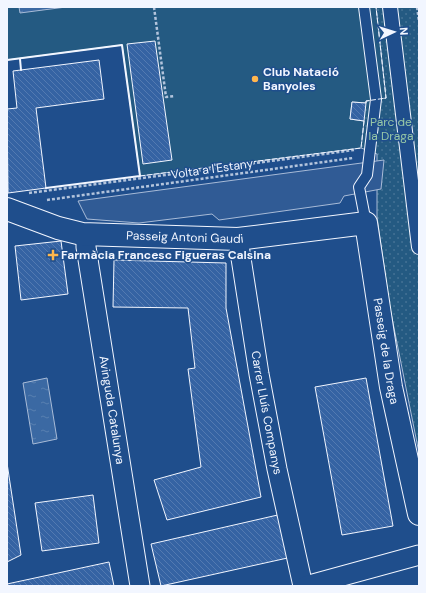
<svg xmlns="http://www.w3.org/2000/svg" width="426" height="593" viewBox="0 0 426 593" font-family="'DM Sans',sans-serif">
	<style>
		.grass { fill: url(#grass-dots); stroke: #a8bbd7 }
		.pitch { fill: #245a82; stroke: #a8bbd7 }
		.parking { fill: #305b95; stroke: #a8bbd7 }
		.water { fill: url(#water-ripples); stroke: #a8bbd7 }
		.building { fill: url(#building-back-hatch); stroke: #f2f6ff }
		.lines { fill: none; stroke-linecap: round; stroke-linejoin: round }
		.service-casing { stroke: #f2f6ff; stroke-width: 12 }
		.pedestrian-casing { stroke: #f2f6ff; stroke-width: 16 }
		.minor-casing { stroke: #f2f6ff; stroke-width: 21 }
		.tertiary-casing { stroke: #f2f6ff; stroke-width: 24 }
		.path { stroke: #b3c4dc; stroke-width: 2.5; stroke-dasharray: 3 2; stroke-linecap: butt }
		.service { stroke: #1f4e8c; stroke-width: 10 }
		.pedestrian { stroke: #1f4e8c; stroke-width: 14 }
		.minor { stroke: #1f4e8c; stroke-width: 19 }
		.tertiary { stroke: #1f4e8c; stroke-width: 22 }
		.fence { stroke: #f2f6ff; stroke-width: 1; stroke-dasharray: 5 2; stroke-linecap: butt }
		.wall { stroke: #f2f6ff; stroke-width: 2 }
		.poi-dot { fill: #ffb74d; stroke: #1f4e8c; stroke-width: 1.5 }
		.labels { text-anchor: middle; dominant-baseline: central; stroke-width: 3; stroke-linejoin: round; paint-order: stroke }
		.poi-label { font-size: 12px; font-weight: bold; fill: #f2f6ff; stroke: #1f4e8c; text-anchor: start }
		.park-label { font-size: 12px; fill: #97c8a6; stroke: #1f4e8c }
		.street-label { font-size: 12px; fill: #f2f6ff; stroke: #1f4e8c }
	</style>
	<defs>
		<pattern id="grass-dots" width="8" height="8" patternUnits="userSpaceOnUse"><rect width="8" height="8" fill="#245a82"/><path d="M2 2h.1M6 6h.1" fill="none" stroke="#447295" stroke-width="1.8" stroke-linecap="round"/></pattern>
		<pattern id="water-ripples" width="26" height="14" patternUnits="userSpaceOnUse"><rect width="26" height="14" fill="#3b69a3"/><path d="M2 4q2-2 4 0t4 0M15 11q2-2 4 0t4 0" fill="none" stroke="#587fb1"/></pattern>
		<pattern id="building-back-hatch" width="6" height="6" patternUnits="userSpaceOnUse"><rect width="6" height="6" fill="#3563a3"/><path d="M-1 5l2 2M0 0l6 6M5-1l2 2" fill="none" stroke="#537ab1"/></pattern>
	</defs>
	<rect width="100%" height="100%" fill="#1f4e8c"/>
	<!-- grass -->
	<path class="grass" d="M376,7h43v446l-29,-145 -13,-91v-63l-16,-6 3,-27 -14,-2 2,-17 14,1v-2l20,-3z"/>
	<!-- pitch -->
	<path class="pitch" d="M7,7h369l10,91 -20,3v2l-14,-1 -2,17 14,2 -3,27 -221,28 -18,-131 -115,15z"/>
	<!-- parking -->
	<path class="parking" d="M384,160l-3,29 -37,7 -4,7 -121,17 -7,-6 -73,9 -52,-4 -9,-18z"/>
	<!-- water -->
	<g class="water">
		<path d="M19,7h47l-46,6z"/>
		<path d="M47,378l10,61 -24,5 -10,-61z"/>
	</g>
	<!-- building -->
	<g class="building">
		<path d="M155,41l17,119 -29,4 -16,-120z"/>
		<path d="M99,60l5,39 -68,9 10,80 -38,5 -1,-84 10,-1 -4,-37z"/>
		<path d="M352,102l14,1 -2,18 -14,-2z"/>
		<path d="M61,241l7,53 -47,6 -6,-54z"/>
		<path d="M114,260l112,3v45l35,189 -94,23 -13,-40 47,-13 -13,-98 7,-1 -7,-60 -75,-1z"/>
		<path d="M366,378l27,148 -51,9 -27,-148z"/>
		<path d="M7,463l14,92 -14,7z"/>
		<path d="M93,495l6,48 -57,8 -7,-48z"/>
		<path d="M282,514l10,43 -131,29 -10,-42z"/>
		<path d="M109,562l5,24h-107v-2z"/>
	</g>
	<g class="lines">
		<defs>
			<path id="service" d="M364,7l12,92 -9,76 -8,12 7,36"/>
			<path id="pedestrian" d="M390,7l29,240"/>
			<g id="minor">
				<path id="s1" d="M86,234v13l54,339"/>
				<path id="s2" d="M238,239l21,135 18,95 26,117"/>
				<path d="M306,586l113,-31"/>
			</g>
			<g id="tertiary">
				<path id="s3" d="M7,209l51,19 24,6 156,5 128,-16 25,164 28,127"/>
			</g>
		</defs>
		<!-- service casing -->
		<use href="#service" class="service-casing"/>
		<!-- pedestrian casing -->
		<use href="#pedestrian" class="pedestrian-casing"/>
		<!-- minor casing -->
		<use href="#minor" class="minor-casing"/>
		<!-- tertiary casing -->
		<use href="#tertiary" class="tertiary-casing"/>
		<!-- path -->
		<g class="path">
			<path d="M154,7l12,90 9,-1"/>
			<path d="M417,7l2,14"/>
			<path d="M29,193l325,-43"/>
			<path d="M47,200l306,-42"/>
		</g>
		<!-- service -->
		<use href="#service" class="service"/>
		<!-- pedestrian -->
		<use href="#pedestrian" class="pedestrian"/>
		<!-- minor -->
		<use href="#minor" class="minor"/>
		<!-- tertiary -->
		<use href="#tertiary" class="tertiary"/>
		<!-- fence -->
		<g class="fence">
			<path d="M366,103v-2l20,-3 -10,-91"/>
			<path d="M140,176l221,-28 3,-27"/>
		</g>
		<!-- wall -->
		<g class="wall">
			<path d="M20,59l1,11"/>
			<path d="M7,60l115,-15 18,131 -94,12"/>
		</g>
	</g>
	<!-- markers -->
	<g class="poi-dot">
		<circle cx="255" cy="79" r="4"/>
		<path d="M51 249h4v4h4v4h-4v4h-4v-4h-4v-4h4z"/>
	</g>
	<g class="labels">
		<!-- poi labels -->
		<g class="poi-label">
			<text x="263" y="72">Club Natació<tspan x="263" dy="14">Banyoles</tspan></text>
			<text x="61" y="255">Farmàcia Francesc Figueras Calsina</text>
		</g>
		<!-- park labels -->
		<g class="park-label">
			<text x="391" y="122">Parc de<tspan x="391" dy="14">la Draga</tspan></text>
		</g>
		<!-- street labels -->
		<g class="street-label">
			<text transform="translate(212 169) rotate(-8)">Volta a l'Estany</text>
			<text stroke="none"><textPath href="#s3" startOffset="182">Passeig Antoni Gaudi</textPath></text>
			<text stroke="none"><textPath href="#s3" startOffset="494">Passeig de la Draga</textPath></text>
			<text stroke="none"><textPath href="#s1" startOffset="178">Avinguda Catalunya</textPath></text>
			<text stroke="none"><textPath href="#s2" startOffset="176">Carrer Lluís Companys</textPath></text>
		</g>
	</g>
	<!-- border -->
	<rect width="426" height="593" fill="none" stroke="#f2f6ff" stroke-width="16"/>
	<!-- north arrow -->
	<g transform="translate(394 32) rotate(86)" stroke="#1f4e8c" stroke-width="3" paint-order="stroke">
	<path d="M0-3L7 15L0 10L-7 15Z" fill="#f2f6ff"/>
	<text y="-6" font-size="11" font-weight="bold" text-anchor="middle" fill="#f2f6ff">N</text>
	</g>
</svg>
